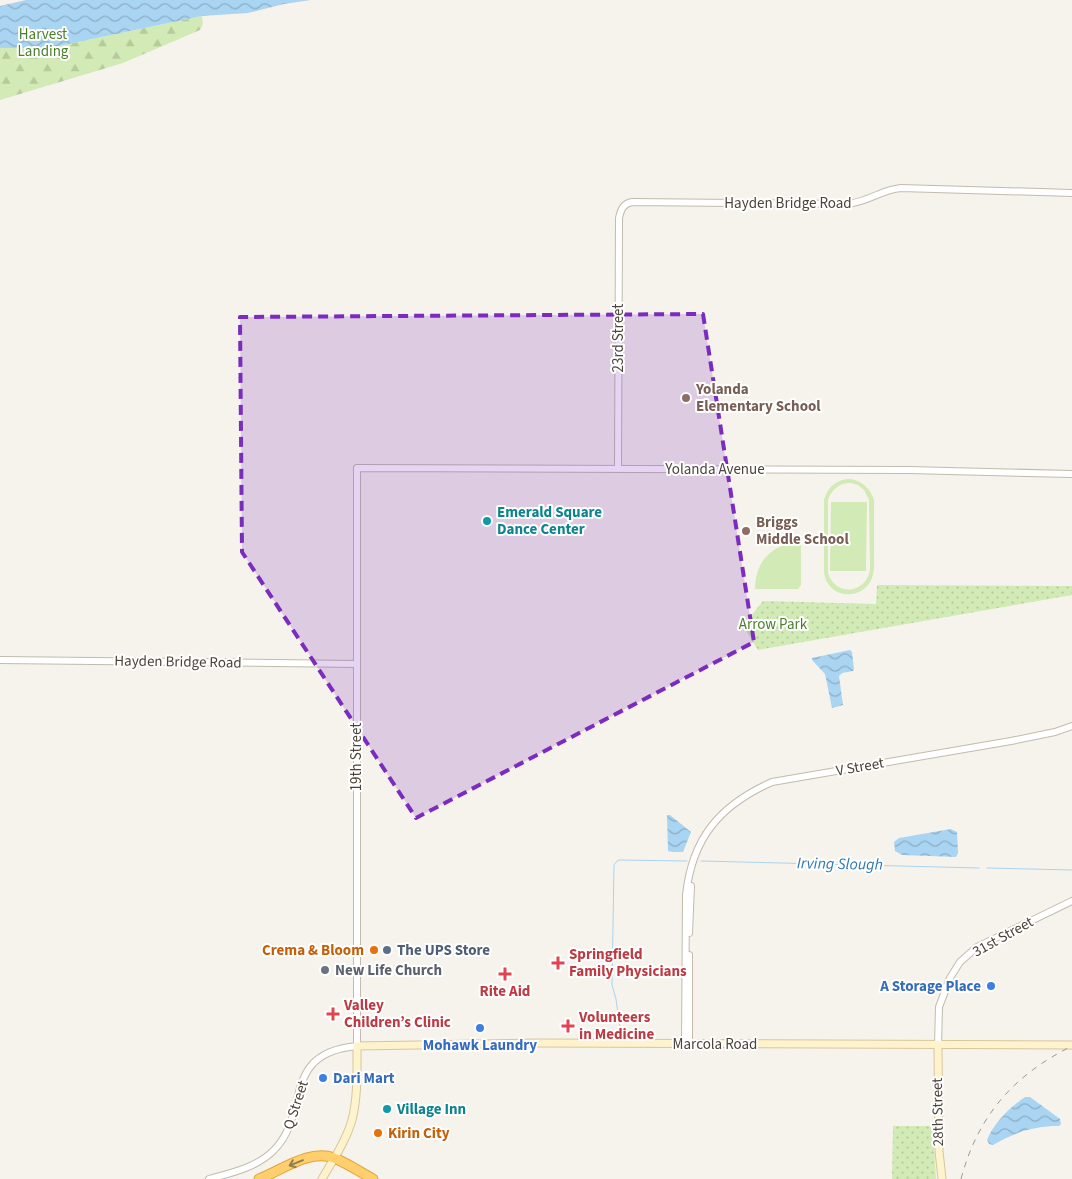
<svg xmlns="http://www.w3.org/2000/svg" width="1072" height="1179" viewBox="0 0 1072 1179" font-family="'Source Sans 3',sans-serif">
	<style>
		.grass { fill: url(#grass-dots) }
		.forest { fill: url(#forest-firs) }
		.garden { fill: #d2eab5; fill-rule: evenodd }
		.water { fill: url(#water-waves) }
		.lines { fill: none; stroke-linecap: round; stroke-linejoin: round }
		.stream { stroke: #a9d4f2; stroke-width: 1 }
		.tertiary-casing { stroke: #c2bbae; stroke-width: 8 }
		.secondary-casing { stroke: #d6c79b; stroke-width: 9 }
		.motorway-casing { stroke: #e0a43c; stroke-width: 11 }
		.tertiary { stroke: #fff; stroke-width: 6 }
		.secondary { stroke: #fff3cd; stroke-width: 7 }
		.motorway { stroke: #ffcf6e; stroke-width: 9 }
		.rail { stroke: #9a9a9a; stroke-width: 1; stroke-dasharray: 6 6; stroke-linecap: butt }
		.oneway { stroke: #937c4e }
		.marked { fill: #7b2cbf; fill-opacity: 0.2; stroke: #7b2cbf; stroke-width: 4; stroke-dasharray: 10 6; stroke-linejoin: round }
		.education-dot { fill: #8d6e63; stroke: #fff; stroke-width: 2 }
		.culture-dot { fill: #0f9aa8; stroke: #fff; stroke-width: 2 }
		.food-dot { fill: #e8710a; stroke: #fff; stroke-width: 2 }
		.service-dot { fill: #5c6f8a; stroke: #fff; stroke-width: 2 }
		.health-dot { fill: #e0444e; stroke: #fff; stroke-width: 2 }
		.worship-dot { fill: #6b7280; stroke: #fff; stroke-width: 2 }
		.shop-dot { fill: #3f7fe0; stroke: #fff; stroke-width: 2 }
		.labels { text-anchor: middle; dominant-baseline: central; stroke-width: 4; stroke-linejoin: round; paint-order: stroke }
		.park-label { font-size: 15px; fill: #4a7f2a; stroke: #fff }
		.street-label { font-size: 15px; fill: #4b4439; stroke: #fff }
		.education-label { font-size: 15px; font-weight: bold; fill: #785e54; stroke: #fff; text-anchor: start }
		.culture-label { font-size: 15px; font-weight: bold; fill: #0d838f; stroke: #fff; text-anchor: start }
		.food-label { font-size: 15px; font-weight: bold; fill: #c56008; stroke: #fff; text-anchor: end }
		.service-label { font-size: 15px; font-weight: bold; fill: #4e5e75; stroke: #fff; text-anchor: start }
		.health-label { font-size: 15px; font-weight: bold; fill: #be3a42; stroke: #fff; text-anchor: start }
		.worship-label { font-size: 15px; font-weight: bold; fill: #5b616d; stroke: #fff; text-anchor: start }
		.shop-label { font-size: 15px; font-weight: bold; fill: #366cbe; stroke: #fff; text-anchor: end }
		.water-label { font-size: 16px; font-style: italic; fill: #2e7ab2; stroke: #fff }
	</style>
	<defs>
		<pattern id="grass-dots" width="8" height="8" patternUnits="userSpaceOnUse" patternTransform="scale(1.25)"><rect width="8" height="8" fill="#d2eab5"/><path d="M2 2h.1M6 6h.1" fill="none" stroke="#b6ca9c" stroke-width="1.8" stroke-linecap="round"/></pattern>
		<pattern id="forest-firs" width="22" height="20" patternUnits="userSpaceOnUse" patternTransform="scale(1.25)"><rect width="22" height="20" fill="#d2eab5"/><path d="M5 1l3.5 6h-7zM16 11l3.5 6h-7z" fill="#b6ca9c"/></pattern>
		<pattern id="water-waves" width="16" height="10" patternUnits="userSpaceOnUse" patternTransform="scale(1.25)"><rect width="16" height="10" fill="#a9d4f2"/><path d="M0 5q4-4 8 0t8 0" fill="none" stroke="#8caec5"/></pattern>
	</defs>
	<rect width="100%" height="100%" fill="#f6f3ec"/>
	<!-- grass -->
	<g class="grass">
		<path d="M877,585l195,1v9l-314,55 -12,-19 2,-5 -1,-5 16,-20 113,3z"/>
		<path d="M893,1126h36l4,2 3,51h-44z"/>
	</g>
	<!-- forest -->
	<path class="forest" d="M202,16l1,8 -3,6 -77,33 -123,37v-52h49z"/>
	<!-- garden -->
	<g class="garden">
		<path d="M851,479c12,3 19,9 23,21 0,17 0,34 0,51 0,9 1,19 -2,27 -4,11 -16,18 -28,16 -11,-2 -18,-10 -20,-21v-73c4,-14 13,-21 27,-21zM851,483l7,2 6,5 5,10 1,69c-3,25 -35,28 -42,4v-73c4,-11 11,-17 23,-17z"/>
		<path d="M831,502h36l-1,69h-36z"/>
		<path d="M789,544h12v41l-3,4h-43c0,-22 11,-40 34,-45z"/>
	</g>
	<!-- water -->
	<g class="water">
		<path d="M26,0h285l-27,4 -36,9 -46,3 -153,32h-49v-42z"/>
		<path d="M850,650l2,2 2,17 -1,2 -11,2 -3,3 4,29 -11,3 -7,-34 -13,-14v-2z"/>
		<path d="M667,815h3l21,17 -8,20h-11l-4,-1z"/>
		<path d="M951,829l6,3 1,21 -2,4 -54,-2 -7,-4 -1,-9 5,-4z"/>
		<path d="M1025,1097h5l30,22 1,5 -2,2c-25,0 -44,6 -66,19l-4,-1 -2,-4c7,-17 23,-33 38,-43z"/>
	</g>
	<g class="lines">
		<!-- stream -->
		<g class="stream">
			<path d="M701,861l278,7"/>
			<path d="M987,868l85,2"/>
			<path d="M621,1036l-5,-37 -4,-14 2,-120 3,-4 2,-1 68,1"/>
		</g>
		<defs>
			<g id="tertiary">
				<path d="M618,468l1,-250c2,-9 4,-14 13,-16l215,2c22,-2 33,-14 54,-16l171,5"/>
				<path d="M0,660l357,4"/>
				<path d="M689,933l2,-47"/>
				<path d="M685,1044l1,-149c6,-57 34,-90 86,-113l239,-41 44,-9 17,-6"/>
				<path d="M689,1044v-89"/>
				<path d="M938,1045l1,-38 11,-29 10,-16 17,-15 95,-46"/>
				<path d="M209,1179c22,-6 49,-12 65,-29 37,-37 6,-97 83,-104v-578l552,2 163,4"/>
			</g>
			<g id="secondary">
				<path d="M938,1045l1,106 3,28"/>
				<path d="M322,1179c11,-19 24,-38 30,-59 6,-24 5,-50 5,-74l180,-3 535,2"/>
			</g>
			<path id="motorway" d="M259,1179c23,-9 50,-30 75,-21 13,5 26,14 39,21"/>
		</defs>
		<!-- tertiary casing -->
		<use href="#tertiary" class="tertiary-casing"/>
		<!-- secondary casing -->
		<use href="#secondary" class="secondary-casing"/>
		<!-- motorway casing -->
		<use href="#motorway" class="motorway-casing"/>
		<!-- tertiary -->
		<use href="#tertiary" class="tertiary"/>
		<!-- secondary -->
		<use href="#secondary" class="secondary"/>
		<!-- motorway -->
		<use href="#motorway" class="motorway"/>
		<!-- rail -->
		<path class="rail" d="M961,1179c17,-64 53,-104 111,-133"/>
	</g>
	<!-- one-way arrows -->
	<defs><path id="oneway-shaft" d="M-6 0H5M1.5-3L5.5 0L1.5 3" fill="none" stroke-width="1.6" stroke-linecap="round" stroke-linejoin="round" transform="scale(1.25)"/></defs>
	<use class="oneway" href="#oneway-shaft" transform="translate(296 1163) rotate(158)"/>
	<!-- marked area -->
	<path class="marked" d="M703,314l51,328 -338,176 -174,-266 -2,-235z"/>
	<!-- markers -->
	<g class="education-dot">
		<circle cx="686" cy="398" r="5"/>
		<circle cx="746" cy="531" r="5"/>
	</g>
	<g class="culture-dot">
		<circle cx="487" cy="521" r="5"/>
		<circle cx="387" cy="1109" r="5"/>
	</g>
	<g class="food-dot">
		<circle cx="374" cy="950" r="5"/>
		<circle cx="378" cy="1133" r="5"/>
	</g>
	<circle class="service-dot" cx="387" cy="950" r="5"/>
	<g class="health-dot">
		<path d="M555.5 955.5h5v5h5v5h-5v5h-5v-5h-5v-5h5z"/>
		<path d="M502.5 966.5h5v5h5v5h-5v5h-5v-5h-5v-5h5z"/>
		<path d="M330.5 1006.5h5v5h5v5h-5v5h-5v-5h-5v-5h5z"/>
		<path d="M565.5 1018.5h5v5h5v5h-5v5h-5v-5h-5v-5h5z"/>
	</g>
	<circle class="worship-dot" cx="325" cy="970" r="5"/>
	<g class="shop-dot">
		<circle cx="991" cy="986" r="5"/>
		<circle cx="480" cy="1028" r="5"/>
		<circle cx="323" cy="1078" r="5"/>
	</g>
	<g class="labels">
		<!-- park labels -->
		<g class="park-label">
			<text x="43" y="34">Harvest<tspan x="43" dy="17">Landing</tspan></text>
			<text x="773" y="624">Arrow Park</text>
		</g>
		<!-- street labels -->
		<g class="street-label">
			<text x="788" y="203">Hayden Bridge Road</text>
			<text transform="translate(618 338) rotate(-90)">23rd Street</text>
			<text x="715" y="469">Yolanda Avenue</text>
			<text transform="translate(178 662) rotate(1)">Hayden Bridge Road</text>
			<text transform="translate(356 757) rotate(-90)">19th Street</text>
			<text transform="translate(860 767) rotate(-10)">V Street</text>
			<text transform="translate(1003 937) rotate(-29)">31st Street</text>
			<text x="715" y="1044">Marcola Road</text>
			<text transform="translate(296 1105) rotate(-72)">Q Street</text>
			<text transform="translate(938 1112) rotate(-91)">28th Street</text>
		</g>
		<!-- education labels -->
		<g class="education-label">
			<text x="696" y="389">Yolanda<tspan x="696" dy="17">Elementary School</tspan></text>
			<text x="756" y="522">Briggs<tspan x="756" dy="17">Middle School</tspan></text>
		</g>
		<!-- culture labels -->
		<g class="culture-label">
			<text x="497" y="512">Emerald Square<tspan x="497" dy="17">Dance Center</tspan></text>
			<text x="397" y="1109">Village Inn</text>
		</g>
		<!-- food labels -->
		<g class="food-label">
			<text x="364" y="950">Crema &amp; Bloom</text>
			<text x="388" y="1133" text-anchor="start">Kirin City</text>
		</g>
		<!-- service labels -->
		<g class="service-label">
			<text x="397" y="950">The UPS Store</text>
		</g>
		<!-- health labels -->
		<g class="health-label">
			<text x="569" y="954">Springfield<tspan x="569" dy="17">Family Physicians</tspan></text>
			<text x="505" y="991" text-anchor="middle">Rite Aid</text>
			<text x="344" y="1005">Valley<tspan x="344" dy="17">Children’s Clinic</tspan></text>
			<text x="579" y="1017">Volunteers<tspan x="579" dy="17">in Medicine</tspan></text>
		</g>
		<!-- worship labels -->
		<g class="worship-label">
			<text x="335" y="970">New Life Church</text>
		</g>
		<!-- shop labels -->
		<g class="shop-label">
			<text x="981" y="986">A Storage Place</text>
			<text x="480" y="1045" text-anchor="middle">Mohawk Laundry</text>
			<text x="333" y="1078" text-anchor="start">Dari Mart</text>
		</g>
		<!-- water labels -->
		<g class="water-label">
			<text transform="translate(840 864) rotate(1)">Irving Slough</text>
		</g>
	</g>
</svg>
